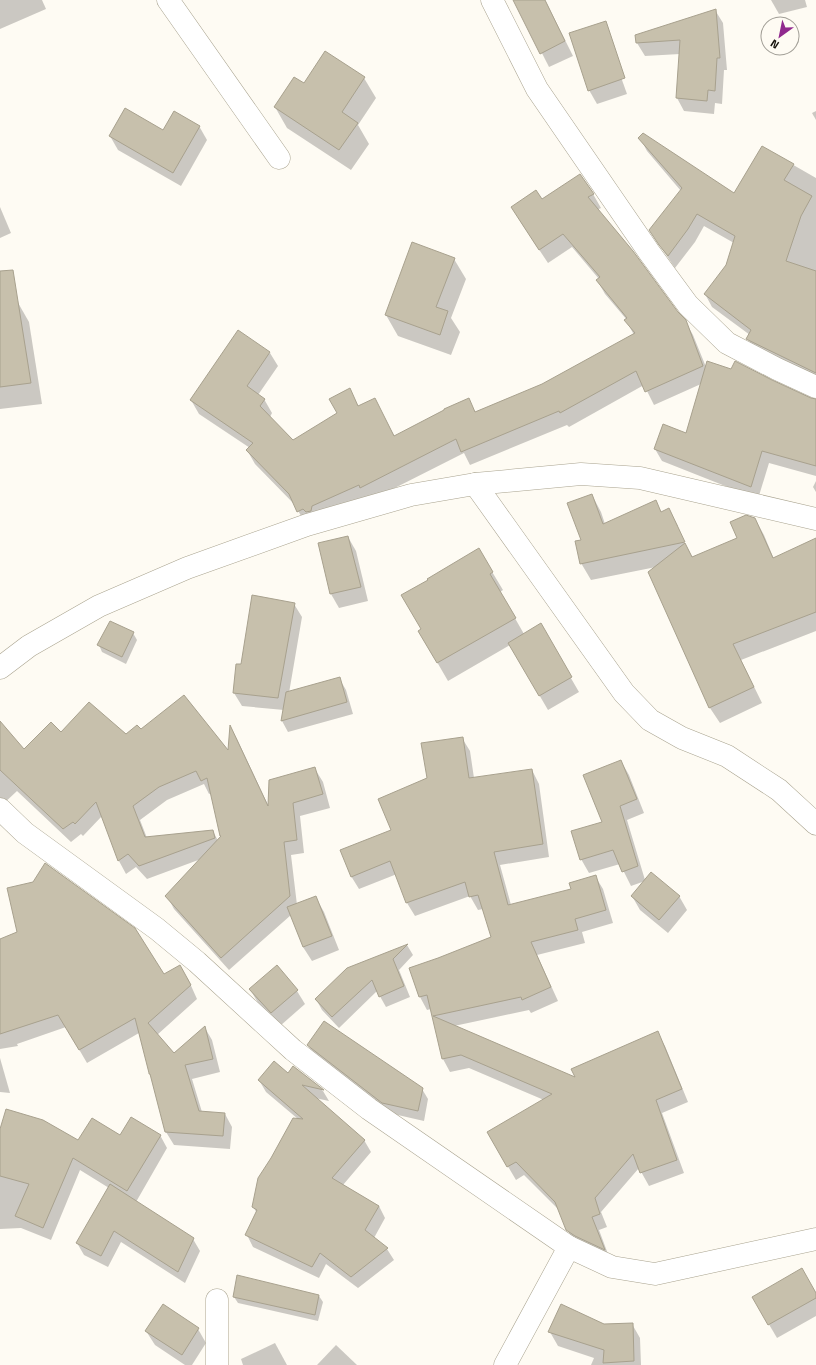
<svg xmlns="http://www.w3.org/2000/svg" width="816" height="1365" viewBox="0 0 816 1365" font-family="'Titillium Web',sans-serif">
	<style>
		.shadow { fill: #0003; fill-rule: evenodd }
		.building { fill: #c7c0ac; stroke: #a8a18e }
		.lines { fill: none; stroke-linecap: round; stroke-linejoin: round }
		.street-casing { stroke: #a9a38f; stroke-width: 23 }
		.street { stroke: #fff; stroke-width: 22 }
	</style>
	<rect width="100%" height="100%" fill="#fefbf3"/>
	<!-- shadow -->
	<g class="shadow">
		<path d="M0,0h42l4,9 -46,20z"/>
		<path d="M515,0h30l28,56 -24,11z"/>
		<path d="M771,0h34l2,7 -28,7z"/>
		<path d="M715,10l8,13 4,47h-3l-2,34 -7,-1 -1,11 -30,-3 -7,-13 3,-44 -35,2 -8,-13z"/>
		<path d="M607,38l20,56 -30,10 -8,-14z"/>
		<path d="M364,78l12,20 -18,27 11,19 -18,26 -64,-42 -12,-21 29,-22z"/>
		<path d="M816,111v9l-4,-7z"/>
		<path d="M199,126l8,14 -26,46 -63,-36 -8,-14z"/>
		<path d="M640,138l94,56 28,-47 54,31v204l-61,-30 -7,-13 2,-4 -38,-28 -7,-13 22,-29 7,-22 -30,-17 -9,16 -20,26 -17,-25 23,-52 -34,-40z"/>
		<path d="M593,194l8,14 -4,2 80,103 8,8 8,14 13,32 65,14 45,19v76l-47,-13 -11,36 -96,-38 -7,-12 31,-15 15,-50 -47,21 -10,-20 -75,42 -2,-2 -97,40 -6,-12 -95,48 -63,24 -11,-20 -40,-41 -8,-14 3,-2 -51,-34 -8,-14 79,-47 8,13 -20,29 6,4 8,14 -2,4 23,24 45,-27 11,-25 10,18 23,6 13,24 73,-37 8,13 67,-28 91,-50 -8,-15h1l-22,-26 -8,-14 2,-1 -27,-32 -24,16 -28,-42 22,-21z"/>
		<path d="M0,207l11,26 -11,5z"/>
		<path d="M454,259l12,20 -15,39 9,14 -9,23 -53,-19 -12,-21z"/>
		<path d="M0,297l17,4 12,21 13,82 -42,5z"/>
		<path d="M816,481v11l-3,-5z"/>
		<path d="M592,495l9,17 4,12 50,-22 7,11 7,-3 9,16h-2l10,21h1l6,11 45,-19 17,-20 9,16 10,24 42,-19v91l-75,29 21,43 -42,20 -10,-15 -61,-136 7,-5 -65,13 -10,-17 1,-22z"/>
		<path d="M348,537l8,14 12,50 -29,7 -8,-14z"/>
		<path d="M479,550l24,40 -3,2 24,42 16,-9 39,67 -31,18 -38,-65 -62,36 -29,-50 3,-1 8,-49z"/>
		<path d="M294,604l8,13 -13,76 50,-15 7,12 7,24 -65,18 -6,-11 2,-11 -42,-4 -8,-13 7,-28z"/>
		<path d="M133,633l4,7 -11,24 -24,-12 -3,-7z"/>
		<path d="M0,723l24,27 37,-16 64,2 16,-6 88,22 2,-24 6,11 32,68 46,-38 8,13 7,26 -30,8 4,37 -13,2 6,50 19,-7 8,14 15,38 -27,11 -9,-14 -12,-32 -62,55 -55,-61 -7,-13 34,-37 -54,20 -11,-12 -10,7 -7,-13 -17,-45 -19,20 -2,-2 -10,8 -54,-51 -17,16zM204,784l5,10 3,-1 10,44 -4,4 -5,-10 -66,7 -7,-18 27,-20z"/>
		<path d="M462,738l8,13 4,27 58,-8 7,14 10,73 -49,8 11,40 61,-15 23,-14 8,13 10,34 -31,9 3,11 -48,12 21,46 -27,12 -2,-3 -75,16 123,53 80,-46 8,13 23,56 -26,11 22,60 -35,13 -10,-18 -38,44 6,15 -8,3 12,32 -36,-19 -8,-14 -7,-18 -36,-36 -8,5 -28,-47 56,-33 -75,-32 -19,4 -7,-13 -12,-50 -4,1 -7,-13 -10,-29 28,-9 54,-22 -9,-28 -5,1 -8,-14 -55,20 -8,-13 -10,-29 -38,15 -8,-13 42,-46 35,-51z"/>
		<path d="M621,761l8,14 15,38 -17,7 18,60 34,16 8,14 -19,23 -28,-23 -8,-14 13,-15 -14,5 -11,-22 -31,9 -8,-14 23,-36z"/>
		<path d="M0,940l188,39 9,20 -40,36 17,19 31,-26 7,12 8,32 -28,7 10,33 23,2 7,13 -2,22 -56,-4 -8,-13 -27,-99 -52,30 -21,-36 -49,17 1,2 -18,3z"/>
		<path d="M407,945l6,10 -14,15 11,27 -24,10 -9,-16 -38,37 -17,-18 -6,-11 32,-30z"/>
		<path d="M250,989l47,2 8,13 -25,22 -22,-23z"/>
		<path d="M308,1045l114,44 6,10 -4,22 -35,-8 -75,-57z"/>
		<path d="M0,1058l10,35 -10,-1z"/>
		<path d="M294,1067l29,24 6,10 -14,-3 49,42 7,12 -28,33 36,21 6,12 -11,20 13,11 7,11 -36,28 -32,-24 -7,14 -66,-31 -6,-12 10,-22 -4,-6 45,-88 -32,-27 -7,-12 30,-5z"/>
		<path d="M0,1133l79,8 41,-5 40,-1 7,13 -31,54 57,37 7,12 -15,32 -64,-41 -13,25 -24,-12 -7,-12 32,-55 -29,-18 -29,70 -30,-12 -21,1z"/>
		<path d="M816,1295v21l-39,22 -24,-41z"/>
		<path d="M319,1296l4,6 -5,19 -80,-18 -4,-6z"/>
		<path d="M632,1324l8,14 1,27h-50l3,-7 -36,-12 -8,-14 54,-7z"/>
		<path d="M198,1329l8,14 -14,22h-7l-30,-20 -9,-14z"/>
		<path d="M275,1343l12,22h-44l-2,-6z"/>
		<path d="M336,1345l21,20h-40z"/>
	</g>
	<!-- building -->
	<g class="building">
		<path d="M513,0h32l20,41 -25,13z"/>
		<path d="M716,9l4,49h-3l-2,33 -7,-1 -1,11 -31,-3 4,-58 -44,3 -1,-8z"/>
		<path d="M606,21l19,57 -37,13 -19,-58z"/>
		<path d="M325,51l40,26 -23,35 16,11 -19,27 -65,-43 20,-30 10,6z"/>
		<path d="M125,108l38,22 11,-19 26,15 -27,47 -64,-37z"/>
		<path d="M643,133l91,60 28,-47 32,18 -10,16 28,16 -11,20 -15,45 30,10v102l-70,-34 5,-9 -47,-36 22,-29 9,-29 -38,-22 -9,15 -20,27 -9,-11 -10,-15 33,-42 -44,-50z"/>
		<path d="M580,174l14,20 -6,3 45,54 45,61 8,8 17,46 -58,26 -9,-21 -76,42 -1,-2 -98,41 -5,-13 -96,49 -1,-3 -47,21 -1,5 -5,1 -3,-3 -6,3 -8,-18 -43,-44 7,-7 -63,-43 48,-70 32,22 -23,34 18,13 -5,7 33,34 44,-27 -8,-14 21,-11 8,18 17,-8 19,38 50,-26v-1l25,-11 6,14 67,-28 93,-51 -11,-13 3,-2 -31,-38 4,-3 -37,-43 -24,16 -28,-43 25,-17 6,9z"/>
		<path d="M412,242l43,16 -19,49 12,4 -8,24 -55,-20z"/>
		<path d="M13,270l18,113 -31,4v-116z"/>
		<path d="M707,361l24,8 4,-8 37,19 39,18 5,1v67l-54,-15 -11,36 -97,-38 9,-25 23,9z"/>
		<path d="M592,494l11,30 53,-24 5,12 8,-4 16,34 -105,22 -5,-23 6,-1 -14,-37z"/>
		<path d="M746,515l9,3 18,40 43,-20v74l-83,32 21,43 -45,21 -61,-136 37,-29 7,14 45,-19 -7,-16z"/>
		<path d="M348,536l13,51 -31,7 -12,-51z"/>
		<path d="M479,548l14,24 -3,2 26,44 -79,45 -19,-32 3,-2 -20,-34 27,-15 -1,-1z"/>
		<path d="M252,595l43,8 -17,95 -45,-5 3,-29h5z"/>
		<path d="M110,621l24,11 -12,25 -25,-12z"/>
		<path d="M541,623l31,54 -33,19 -31,-53z"/>
		<path d="M340,677l7,25 -66,19 5,-29z"/>
		<path d="M184,695l44,55 2,-25 38,81 1,-26 46,-13 8,27 -30,9 4,37 -13,2 6,54 -69,62 -56,-62 56,-60h-1l-13,-58 -6,3 -5,-10 -37,16 -26,19 12,31 68,-7 2,8 -76,28 -11,-12 -10,7 -22,-59 -21,22 -2,-2 -10,7 -63,-59v-49l24,28 27,-27 10,10 28,-30 37,32 11,-9 4,4z"/>
		<path d="M463,737l6,41 63,-9 11,75 -49,8 14,53 63,-16 -2,-6 27,-8 10,35 -31,9 3,11 -47,12 20,45 -29,13 -1,-3 -88,19 142,61 -4,-8 87,-38 24,58 -26,11 21,60 -37,13 -7,-19 -38,44 5,16 -8,3 13,33 -30,-14 -9,-6 -11,-28 -39,-40 -9,5 -20,-35 65,-38 -91,-39 -19,4 -15,-64 -8,2 -10,-29 29,-10 53,-21 -13,-42 -9,2 -4,-15 -59,21 -16,-42 -39,16 -11,-27 51,-20 -13,-31 49,-21 -6,-35z"/>
		<path d="M621,760l16,39 -17,7 18,60 -16,6 -9,-22 -33,10 -9,-29 31,-9 -19,-47z"/>
		<path d="M45,863l90,65 29,46 16,-9 11,20 -43,38 26,30 31,-27 8,33 -28,6 14,46 26,2 -2,23 -58,-4 -15,-58h-1v-1l-14,-55 -56,32 -21,-35 -58,19v-95l17,-7 -10,-44 26,-6z"/>
		<path d="M651,872l29,24 -21,24 -28,-24z"/>
		<path d="M316,896l16,40 -29,11 -16,-40z"/>
		<path d="M408,944l-15,15 11,27 -25,11 -7,-17 -40,37 -17,-18 32,-31z"/>
		<path d="M277,965l21,25 -27,23 -22,-24z"/>
		<path d="M324,1021l99,67 -5,23 -36,-8 -75,-58z"/>
		<path d="M274,1061l14,12 5,-7 31,24 -22,-5 63,55 -33,38 47,28 -14,24 23,18 -37,29 -31,-24 -8,14 -67,-32 12,-25 -5,-3 6,-29 13,-20 22,-40 10,1 -45,-39z"/>
		<path d="M6,1109l37,11 35,20 14,-22 28,17 11,-18 30,18 -34,56 -54,-33 -30,70 -28,-12 14,-32 -29,-8v-47z"/>
		<path d="M110,1184l84,54 -16,34 -64,-41 -13,25 -25,-13z"/>
		<path d="M802,1268l14,25v5l-48,27 -16,-28z"/>
		<path d="M237,1275l82,20 -4,20 -82,-18z"/>
		<path d="M163,1304l36,24 -17,27 -37,-24z"/>
		<path d="M561,1304l43,20 29,-1 1,38 -31,2 1,-13 -56,-18z"/>
	</g>
	<g class="lines">
		<defs>
			<g id="street">
				<path d="M168,0l111,158"/>
				<path d="M492,0l45,89 112,163 39,53 39,38 50,26 39,18"/>
				<path d="M475,484l149,209 26,27 32,18 45,18 52,34 37,34"/>
				<path d="M0,668l29,-22 70,-40 88,-38 120,-43 104,-30 64,-11 106,-10 59,4 176,41"/>
				<path d="M0,809l25,24 132,96 40,33 96,88 76,59 200,138 43,20 43,7 161,-35"/>
				<path d="M217,1300v65"/>
				<path d="M505,1365l64,-118"/>
			</g>
		</defs>
		<!-- street casing -->
		<use href="#street" class="street-casing"/>
		<!-- street -->
		<use href="#street" class="street"/>
	</g>
	<!-- north arrow -->
	<g transform="translate(780 36) rotate(213)"><circle r="19" fill="#fefbf3" stroke="#a19e96"/>
	<path d="M0-3L7 15L0 10L-7 15Z" fill="#90298e"/>
	<text y="-6" font-size="11" font-weight="bold" text-anchor="middle" fill="#15120b">N</text>
	</g>
</svg>
